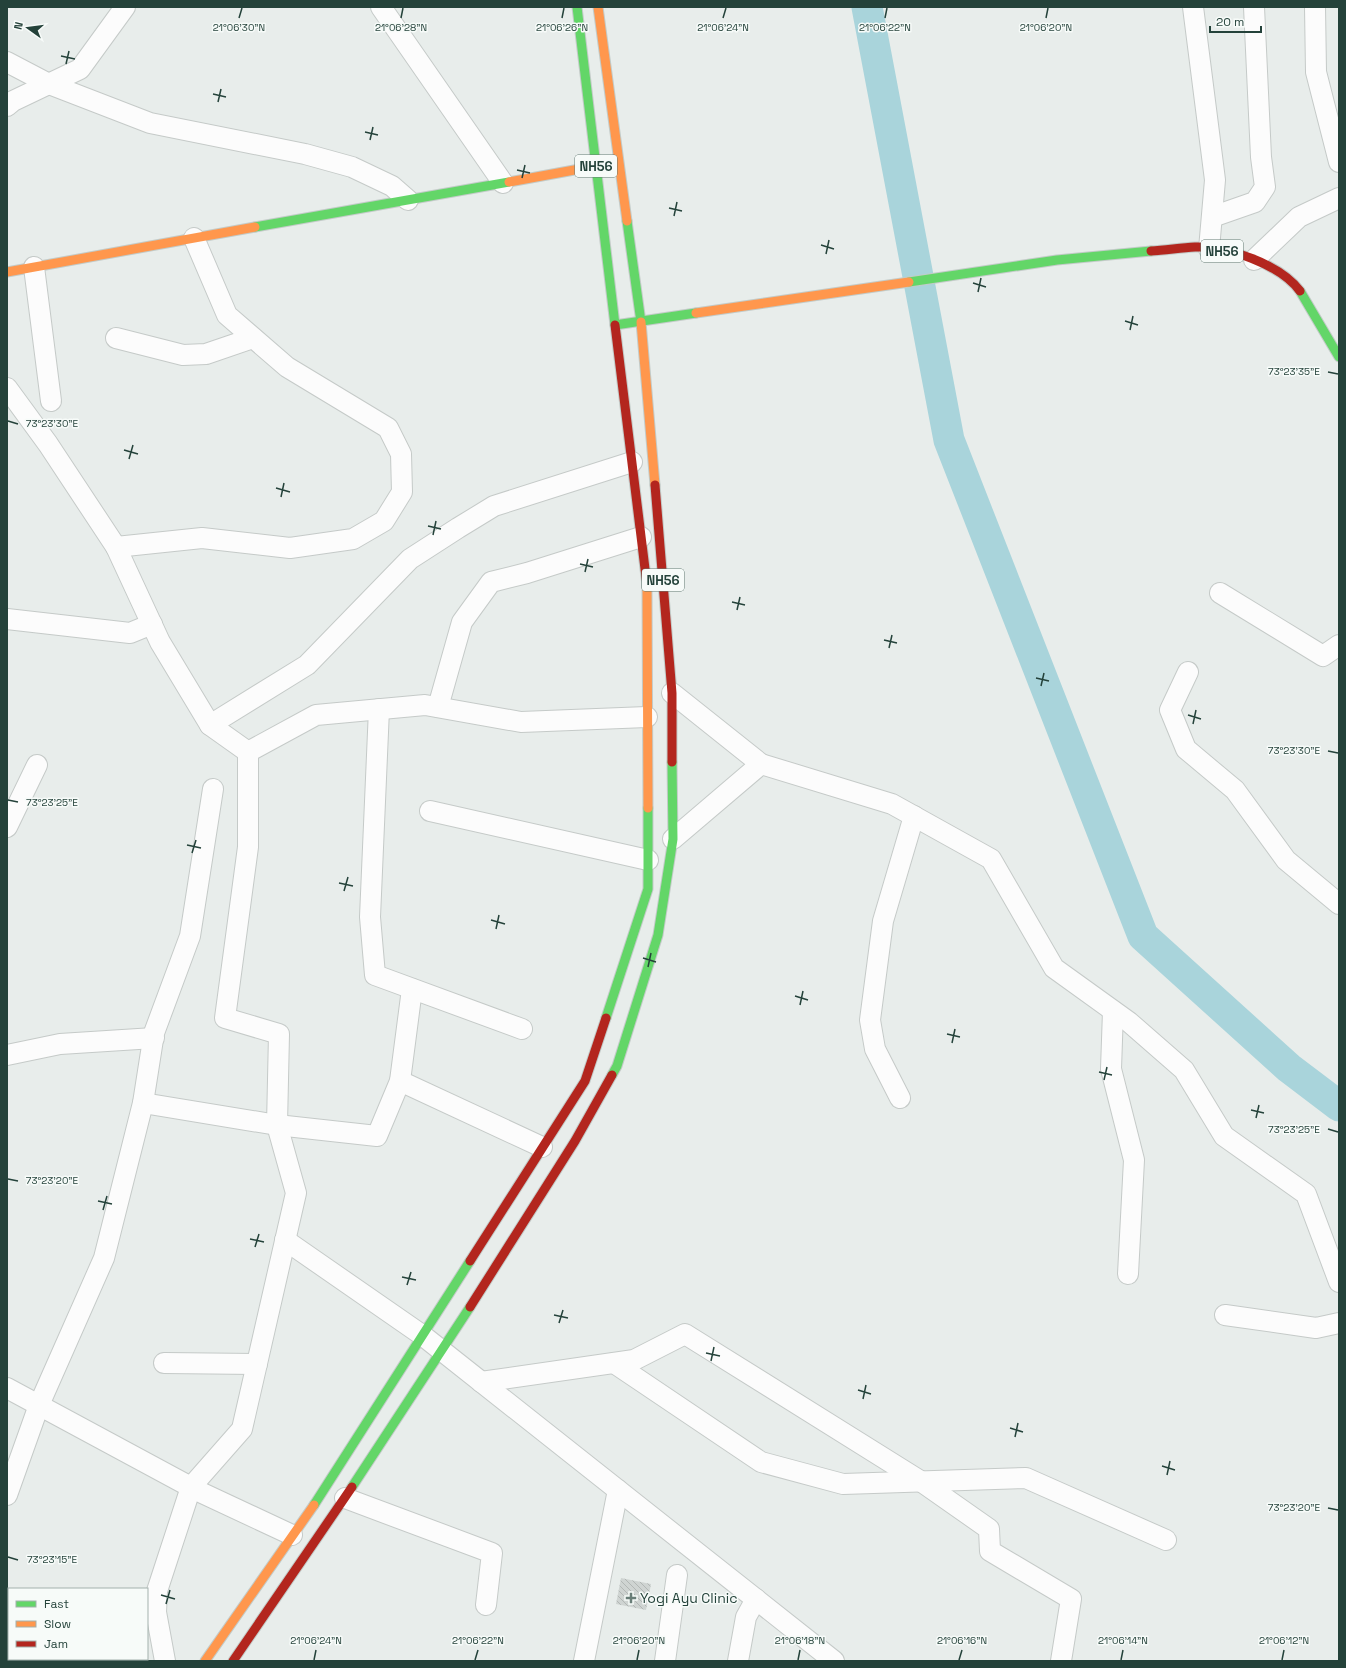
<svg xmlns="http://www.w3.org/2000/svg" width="1346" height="1668" viewBox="0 0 1346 1668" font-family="'Space Grotesk',sans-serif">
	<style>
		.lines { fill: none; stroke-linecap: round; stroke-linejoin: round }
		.river { stroke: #a9d4db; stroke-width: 31 }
		.building { fill: url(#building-back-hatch) }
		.street-casing { stroke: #c5cac8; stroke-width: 22 }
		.fast-casing { stroke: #c3cbc8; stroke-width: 11 }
		.slow-casing { stroke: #c3cbc8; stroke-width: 11 }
		.jam-casing { stroke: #c3cbc8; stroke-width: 11 }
		.street { stroke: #fcfcfc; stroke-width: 20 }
		.fast { stroke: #63d668; stroke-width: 9 }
		.slow { stroke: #ff974d; stroke-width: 9 }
		.jam { stroke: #b3261e; stroke-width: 9 }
		.ticks { fill: none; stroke: #24423a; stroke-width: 1.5 }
		.poi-dot { fill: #697e78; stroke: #f7fbf9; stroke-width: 1.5 }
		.labels { text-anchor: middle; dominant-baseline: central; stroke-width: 3; stroke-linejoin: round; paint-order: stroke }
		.shield { fill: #f7fbf9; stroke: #637a73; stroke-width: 1 }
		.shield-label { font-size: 13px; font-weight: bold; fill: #24423a }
		.poi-label { font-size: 14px; fill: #24423a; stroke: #f7fbf9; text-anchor: start }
		.ticks-label { font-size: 10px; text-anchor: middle; fill: #24423a; stroke: #f7fbf9; stroke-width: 3; stroke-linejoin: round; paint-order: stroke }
	</style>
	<defs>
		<pattern id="building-back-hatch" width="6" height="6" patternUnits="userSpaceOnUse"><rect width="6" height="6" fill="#cfd4d2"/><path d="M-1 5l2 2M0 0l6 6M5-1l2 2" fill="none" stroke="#b2b7b5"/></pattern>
	</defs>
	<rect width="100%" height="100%" fill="#e8edeb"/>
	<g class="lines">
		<!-- river -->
		<path class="river" d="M867,7l82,433 194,496 146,132 50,38"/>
	</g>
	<!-- building -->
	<path class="building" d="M621,1578l30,6 -5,26 -30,-6z"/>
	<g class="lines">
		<defs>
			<g id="street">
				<path d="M381,7l122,176"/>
				<path d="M1193,7l22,173 -6,69"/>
				<path d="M1315,7l1,65 23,90"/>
				<path d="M7,62l42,22 101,39 155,31 47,13 40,19 16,14"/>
				<path d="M7,106l6,-5 67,-32 45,-62"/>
				<path d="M1212,217l43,-15 10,-15 -4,-30 -7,-150"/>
				<path d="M1254,260l45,-43 40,-19"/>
				<path d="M34,267l17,134"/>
				<path d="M116,338l67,17 23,-1 47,-16"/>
				<path d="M7,388l41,56 68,103 44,95 50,83 38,27"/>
				<path d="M116,547l86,-9 88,10 63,-9 31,-18 18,-29 -1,-38 -13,-26 -101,-61 -60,-52 -33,-77"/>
				<path d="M1220,593l103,63 16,-11"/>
				<path d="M7,619l123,14 22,-9"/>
				<path d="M1188,672l-18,38 16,39 49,41 51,70 53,44"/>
				<path d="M672,693l89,71 -88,75"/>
				<path d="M438,707l24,-85 29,-40 36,-9 114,-36"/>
				<path d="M379,709l-9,208 5,58 147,54"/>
				<path d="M210,725l97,-60 103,-106 48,-31 36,-22 138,-44"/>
				<path d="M248,752l68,-37 109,-10 96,17 126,-5"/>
				<path d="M761,764l131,40 99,55 63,109 75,54 55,48 40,66 82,58 33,88"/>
				<path d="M430,811l218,49"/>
				<path d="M7,827l30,-62"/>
				<path d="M1113,1011l-2,58 23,91 -6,114"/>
				<path d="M7,1055l53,-11 94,-6"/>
				<path d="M400,1081l142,66"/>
				<path d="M900,1098l-25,-49 -5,-29 13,-99 31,-105"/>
				<path d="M143,1103l134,22 100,11 23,-55 12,-92"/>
				<path d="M285,1240l137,95 412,326"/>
				<path d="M1225,1315l91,13 23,-5"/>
				<path d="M164,1363l93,1"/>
				<path d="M614,1363l147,99 82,22 183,-6 140,62"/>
				<path d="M481,1382l153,-22 51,-26 237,148 67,47 1,22 81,48 -10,62"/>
				<path d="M7,1388l193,104 92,43"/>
				<path d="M7,1495l32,-90 65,-147 39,-155 11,-70 36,-97 23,-147"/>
				<path d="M345,1498l147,55 -6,52"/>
				<path d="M165,1661l-9,-49 1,-21 34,-104 51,-58 54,-236 -19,-68 2,-91 -54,-16 23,-171v-95"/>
				<path d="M584,1661l34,-171"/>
				<path d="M665,1661l12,-86"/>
				<path d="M738,1661l8,-44 10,-18"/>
			</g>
			<g id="fast">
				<path d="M577,7l38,318 81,-12"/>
				<path d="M627,221l14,101"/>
				<path d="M255,227l254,-45"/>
				<path d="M909,282l148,-22 94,-9"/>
				<path d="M1300,291l39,66"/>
				<path d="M606,1018l42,-129v-81"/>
				<path d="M612,1075l5,-9 41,-131 15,-96 -1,-77"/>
				<path d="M352,1487l118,-180"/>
				<path d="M314,1505l156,-244"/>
			</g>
			<g id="slow">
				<path d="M598,7l29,214"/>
				<path d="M509,182l87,-16"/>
				<path d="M7,272l248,-45"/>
				<path d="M696,313l213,-31"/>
				<path d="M641,322l14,163"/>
				<path d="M647,585l1,223"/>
				<path d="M205,1661l109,-156"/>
			</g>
			<g id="jam">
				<path d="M1151,251c15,-1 29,-3 44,-4 32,-1 85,17 105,44"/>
				<path d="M615,325l32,260"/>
				<path d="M655,485l17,208v69"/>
				<path d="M470,1261l115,-180 21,-63"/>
				<path d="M470,1307l105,-166 37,-66"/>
				<path d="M233,1661l119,-174"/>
			</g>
		</defs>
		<!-- street casing -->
		<use href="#street" class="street-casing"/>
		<!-- fast casing -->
		<use href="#fast" class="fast-casing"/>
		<!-- slow casing -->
		<use href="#slow" class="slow-casing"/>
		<!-- jam casing -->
		<use href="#jam" class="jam-casing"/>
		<!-- street -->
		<use href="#street" class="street"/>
		<!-- fast -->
		<use href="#fast" class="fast"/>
		<!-- slow -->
		<use href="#slow" class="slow"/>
		<!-- jam -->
		<use href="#jam" class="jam"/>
	</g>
	<!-- ticks -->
	<path class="ticks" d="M239,18l3,-10M401,18l2,-10M562,18l2,-10M723,18l3,-10M885,18l2,-10M1046,18l2,-10M61,56l14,3M66,64l3,-13M213,94l13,3M218,102l3,-13M365,132l13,3M370,140l3,-13M517,170l13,3M522,178l3,-13M669,208l13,3M674,216l3,-14M821,245l13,4M826,254l3,-14M973,283l13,4M978,292l3,-14M1125,321l13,4M1130,330l3,-14M1328,372l10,2M8,421l10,3M124,450l14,4M129,459l4,-14M276,488l14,4M281,497l3,-14M428,526l13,3M433,535l3,-14M580,564l13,3M585,572l3,-13M732,602l13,3M737,610l3,-13M884,640l13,3M889,648l3,-13M1036,678l13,3M1041,686l3,-13M1188,715l13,4M1193,724l3,-14M1328,751l10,2M8,800l10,2M187,845l14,3M192,853l4,-13M339,883l14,3M344,891l4,-14M491,920l14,4M496,929l3,-14M643,958l13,4M648,967l3,-14M795,996l13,4M800,1005l3,-14M947,1034l13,3M952,1043l3,-14M1099,1072l13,3M1104,1080l3,-13M1251,1110l13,3M1256,1118l3,-13M1328,1129l10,3M8,1179l10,2M98,1201l14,3M103,1210l4,-14M250,1239l14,3M255,1247l4,-13M402,1277l14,3M407,1285l4,-13M554,1315l14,3M559,1323l4,-13M706,1353l14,3M711,1361l3,-14M858,1390l13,4M863,1399l3,-14M1010,1428l13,4M1015,1437l3,-14M1162,1466l13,4M1167,1475l3,-14M1328,1508l10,2M8,1557l10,3M161,1595l14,4M166,1604l4,-14M314,1660l2,-10M475,1660l3,-10M637,1660l2,-10M798,1660l2,-10M959,1660l3,-10M1121,1660l2,-10M1282,1660l2,-10"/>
	<!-- markers -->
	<path class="poi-dot" d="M629 1592h4v4h4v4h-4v4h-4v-4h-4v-4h4z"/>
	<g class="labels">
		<!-- shield labels -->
		<g class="shield">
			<rect x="575" y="155" width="42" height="22" rx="3"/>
			<rect x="1201" y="240" width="42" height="22" rx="3"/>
			<rect x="642" y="569" width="42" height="22" rx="3"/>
		</g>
		<g class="shield-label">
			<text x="596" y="166">NH56</text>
			<text x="1222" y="251">NH56</text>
			<text x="663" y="580">NH56</text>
		</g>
		<!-- poi labels -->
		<g class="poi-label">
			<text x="640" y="1598">Yogi Ayu Clinic</text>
		</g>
	</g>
	<g class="ticks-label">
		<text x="239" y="31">21°06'30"N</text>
		<text x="401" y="31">21°06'28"N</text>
		<text x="562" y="31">21°06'26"N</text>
		<text x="723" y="31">21°06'24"N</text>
		<text x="885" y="31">21°06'22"N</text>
		<text x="1046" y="31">21°06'20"N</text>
		<text x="1294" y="375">73°23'35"E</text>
		<text x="52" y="427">73°23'30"E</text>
		<text x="1294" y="754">73°23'30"E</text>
		<text x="52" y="806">73°23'25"E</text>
		<text x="1294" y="1133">73°23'25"E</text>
		<text x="52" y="1184">73°23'20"E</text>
		<text x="1294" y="1511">73°23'20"E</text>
		<text x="52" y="1563">73°23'15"E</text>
		<text x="316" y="1644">21°06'24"N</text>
		<text x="478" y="1644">21°06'22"N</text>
		<text x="639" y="1644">21°06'20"N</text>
		<text x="800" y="1644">21°06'18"N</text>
		<text x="962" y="1644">21°06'16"N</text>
		<text x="1123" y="1644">21°06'14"N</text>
		<text x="1284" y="1644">21°06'12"N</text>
	</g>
	<!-- border -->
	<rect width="1346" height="1668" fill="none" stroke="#24423a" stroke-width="16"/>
	<!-- legend -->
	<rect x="8" y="1588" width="140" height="72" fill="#f7fbf9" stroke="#a3b1ad"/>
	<rect x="16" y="1601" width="20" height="6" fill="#63d668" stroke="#a3b1ad"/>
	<text x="44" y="1608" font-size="12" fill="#24423a">Fast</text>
	<rect x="16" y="1621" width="20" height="6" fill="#ff974d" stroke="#a3b1ad"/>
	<text x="44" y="1628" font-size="12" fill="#24423a">Slow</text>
	<rect x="16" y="1641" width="20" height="6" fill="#b3261e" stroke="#a3b1ad"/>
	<text x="44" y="1648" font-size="12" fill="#24423a">Jam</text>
	<!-- north arrow -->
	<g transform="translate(28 28) rotate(284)" stroke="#f7fbf9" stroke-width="3" paint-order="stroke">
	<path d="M0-3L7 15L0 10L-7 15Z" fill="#24423a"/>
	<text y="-6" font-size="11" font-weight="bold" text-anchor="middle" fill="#24423a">N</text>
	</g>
	<!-- scale -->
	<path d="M1210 26v6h51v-6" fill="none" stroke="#24423a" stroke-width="2"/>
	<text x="1216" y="26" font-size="12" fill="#24423a" stroke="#f7fbf9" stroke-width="3" paint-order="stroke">20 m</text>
</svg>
